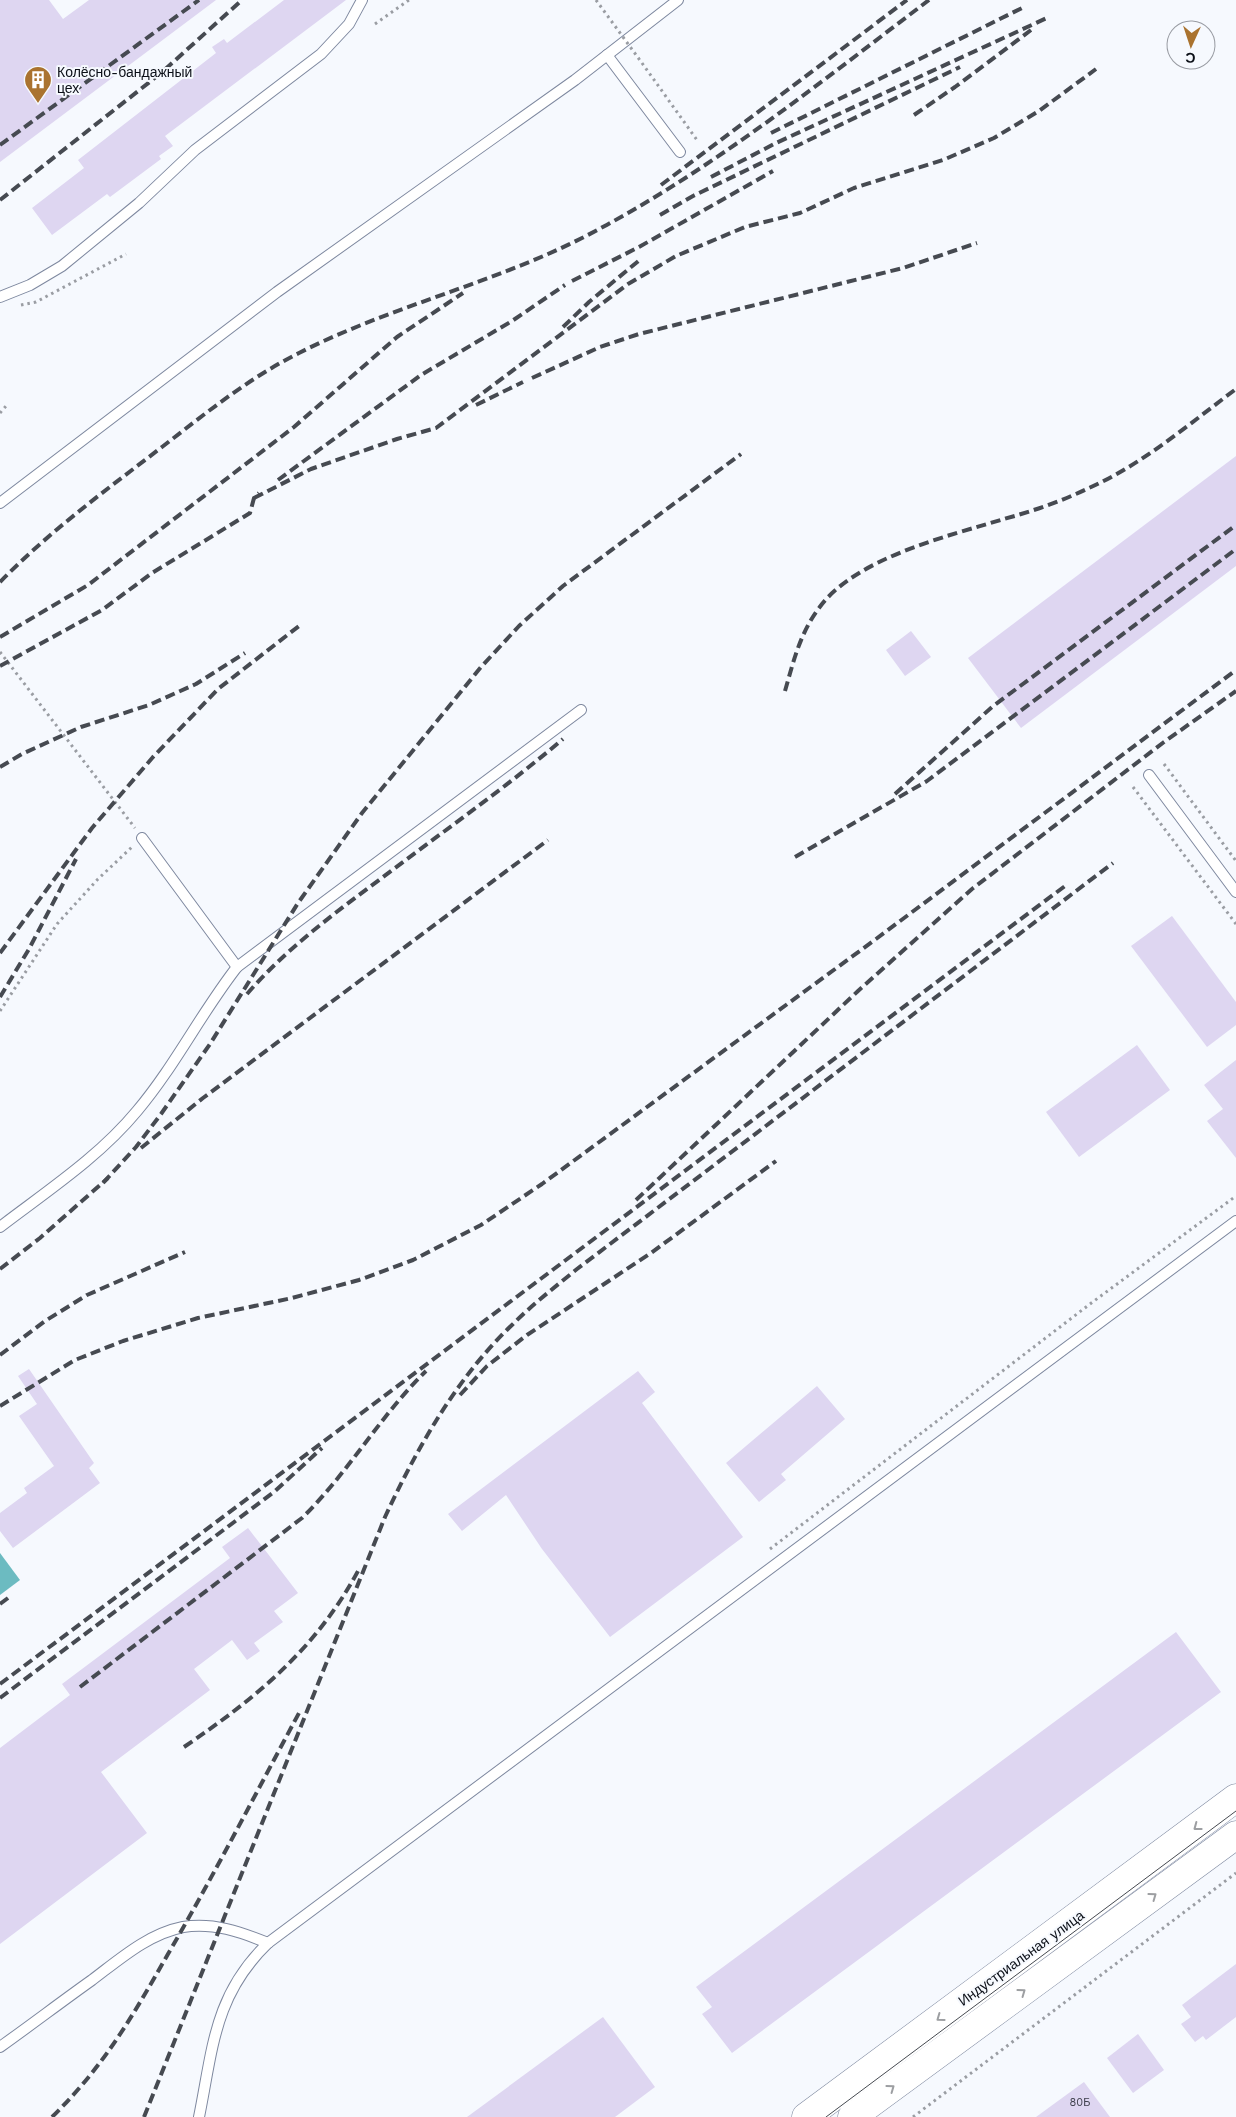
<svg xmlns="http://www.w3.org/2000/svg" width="1236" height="2117" viewBox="0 0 1236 2117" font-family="'Work Sans',sans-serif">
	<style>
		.water { fill: #6cbbc1 }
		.building { fill: #ded6f1 }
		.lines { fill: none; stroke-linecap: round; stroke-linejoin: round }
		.service-casing { stroke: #7e889f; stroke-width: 12 }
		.secondary-casing { stroke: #7e889f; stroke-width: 29 }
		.path { stroke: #9a9da3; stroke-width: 3; stroke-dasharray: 2.5 4; stroke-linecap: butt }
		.service { stroke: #fff; stroke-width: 10 }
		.secondary { stroke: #fff; stroke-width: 28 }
		.tram { stroke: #464a51; stroke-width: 1 }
		.rail { stroke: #464a51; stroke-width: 4; stroke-dasharray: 10 5; stroke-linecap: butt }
		.path-bridge { stroke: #9a9da3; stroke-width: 3; stroke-dasharray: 2.5 4; stroke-linecap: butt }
		.oneway { stroke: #9d9fa2 }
		.labels { text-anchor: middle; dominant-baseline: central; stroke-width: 4; stroke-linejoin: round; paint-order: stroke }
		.number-label { font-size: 11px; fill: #40414e }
		.poi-label { font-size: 14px; fill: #0b0f17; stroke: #f6f9fe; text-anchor: start }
		.street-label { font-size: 14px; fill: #0b0f17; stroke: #f6f9fe }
	</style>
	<rect width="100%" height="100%" fill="#f6f9fe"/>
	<!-- water -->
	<path class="water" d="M0,1553l20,27 -20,15z"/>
	<!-- building -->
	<g class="building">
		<path d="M0,0h49l14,19 26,-19h127l-216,162z"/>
		<path d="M284,0h62l-181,136 8,10 -14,10 2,3 -51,38 -3,-3 -55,41 -20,-27 52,-40 -6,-8 138,-107 -4,-6 12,-8 3,4z"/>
		<path d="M1236,456v110l-215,162 -53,-70z"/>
		<path d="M911,631l20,26 -26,19 -19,-26z"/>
		<path d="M1172,916l64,86v23l-29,22 -76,-101z"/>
		<path d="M1137,1045l33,45 -91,67 -33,-45z"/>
		<path d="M1236,1060v98l-29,-37 16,-12 -19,-24z"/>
		<path d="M29,1369l65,94 -5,5 11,15 -87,65 -13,-17v-18l27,-20 -3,-5 30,-22 -35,-50 18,-12 -19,-28z"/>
		<path d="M638,1371l17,21 -13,11 101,134 -133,100 -68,-88 -36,-54 -44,36 -14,-17z"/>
		<path d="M817,1386l28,33 -64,55 5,6 -27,22 -33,-39z"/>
		<path d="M248,1528l50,65 -24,18 9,11 -29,21 6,8 -13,9 -15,-20 -38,29 16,21 -109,82 46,61 -147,111v-196l70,-53 -8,-11 168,-126 -8,-11z"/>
		<path d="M1176,1632l45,60 -489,361 -30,-39 10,-7 -16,-20z"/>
		<path d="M1236,1964v53l-30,23 -3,-4 -8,6 -14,-18 10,-7 -9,-12z"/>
		<path d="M603,2017l52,70 -40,30h-148z"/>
		<path d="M1138,2034l26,36 -31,23 -26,-35z"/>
		<path d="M1084,2082l26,35h-74z"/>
	</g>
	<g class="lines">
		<defs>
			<g id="service">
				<path d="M607,55l73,97"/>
				<path d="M0,297l30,-12 32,-19 77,-63 56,-53 126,-96 28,-30 13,-24"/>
				<path d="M0,503l277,-211 298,-212 103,-80"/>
				<path d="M1149,775l87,117"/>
				<path d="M237,967l344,-257"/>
				<path d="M0,1227c47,-36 99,-70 137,-116 38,-45 64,-98 100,-144l-95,-129"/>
				<path d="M0,2047c31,-22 61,-45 92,-67 28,-21 56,-46 91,-53 30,-5 58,5 85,16"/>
				<path d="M199,2117c14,-69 15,-122 69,-174l968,-722"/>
			</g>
			<g id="secondary">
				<path d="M806,2117l430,-319"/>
				<path d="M852,2117l384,-282"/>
			</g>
		</defs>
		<!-- service casing -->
		<use href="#service" class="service-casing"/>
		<!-- secondary casing -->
		<use href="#secondary" class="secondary-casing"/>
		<!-- path -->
		<g class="path">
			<path d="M375,24l34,-24"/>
			<path d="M642,63l55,77"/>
			<path d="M21,305l15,-3 90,-48"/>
			<path d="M0,413l6,-7"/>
			<path d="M0,652l135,176"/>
			<path d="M1164,764l72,97"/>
			<path d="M1133,787l103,137"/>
			<path d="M0,1011l57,-87 41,-45 34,-32"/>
			<path d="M770,1549l320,-245 146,-108"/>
			<path d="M913,2117l323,-244"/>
		</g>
		<!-- service -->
		<use href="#service" class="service"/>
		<!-- secondary -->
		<use href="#secondary" class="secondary"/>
		<!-- tram -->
		<path class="tram" d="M826,2117l410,-306"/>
		<!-- rail -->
		<g class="rail">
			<path d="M914,115l41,-28 76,-57"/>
			<path d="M771,133l253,-126"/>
			<path d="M0,145l199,-145"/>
			<path d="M711,177l65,-34 273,-126"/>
			<path d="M661,185l246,-185"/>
			<path d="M0,200l161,-127 81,-73"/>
			<path d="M660,215l33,-19 267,-129"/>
			<path d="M572,281l67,-34 134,-76"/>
			<path d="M563,327l26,-25 53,-44"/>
			<path d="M532,378l68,-31 39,-13 264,-66 74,-25"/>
			<path d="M476,405l47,-23"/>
			<path d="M278,480l143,-105 91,-54 53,-36"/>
			<path d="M254,498l57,-29 86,-30 39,-11 192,-144 48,-28 69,-29 55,-14 54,-25 89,-28 51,-22 45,-27 57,-42"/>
			<path d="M0,582c50,-51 106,-92 162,-135 44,-34 87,-69 137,-94 90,-46 192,-69 283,-115 125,-64 236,-154 347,-238"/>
			<path d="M0,637l88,-52 206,-158 103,-90 66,-44"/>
			<path d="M0,666l102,-56 50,-37 98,-60 4,-15 5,-5"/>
			<path d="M785,691c8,-28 15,-58 34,-83 36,-50 129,-72 185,-89 29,-8 58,-18 85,-31 54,-24 100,-64 147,-99"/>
			<path d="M0,767l22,-13 59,-27 68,-22 47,-21 49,-31"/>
			<path d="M895,794l97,-87 244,-182"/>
			<path d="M795,857l132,-76 309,-232"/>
			<path d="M0,953l92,-125 61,-71 65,-68 81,-63"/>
			<path d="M247,994c38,-44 85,-79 132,-114 62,-47 125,-91 184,-141"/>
			<path d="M0,997l29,-48 47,-90"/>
			<path d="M141,1148l62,-50 345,-258"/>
			<path d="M103,1183l33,-36 25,-33 49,-70 88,-141 64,-90 119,-146 38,-41 44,-40 178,-132"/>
			<path d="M636,1200l222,-209 114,-102 192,-147 72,-51"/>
			<path d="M0,1269l40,-31 68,-60"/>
			<path d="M0,1355l45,-34 42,-26 98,-43"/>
			<path d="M460,1395l27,-29 40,-31 124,-82 125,-92"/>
			<path d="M0,1406l75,-46 48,-19 75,-23 94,-20 67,-18 54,-20 68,-35 61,-41 334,-245 360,-269"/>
			<path d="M0,1604l12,-9"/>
			<path d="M0,1684l1065,-798"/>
			<path d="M80,1687l222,-169c46,-45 78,-102 124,-147"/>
			<path d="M0,1698l274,-206 48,-44"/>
			<path d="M184,1747c72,-49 132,-98 174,-176"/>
			<path d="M52,2117c53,-52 80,-100 116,-163 46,-79 88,-161 131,-241"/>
			<path d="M144,2117l241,-600c32,-69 72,-140 128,-193 20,-20 42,-37 64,-55l536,-406"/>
		</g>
		<!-- path-bridge -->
		<path class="path-bridge" d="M596,0l46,63"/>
	</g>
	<!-- one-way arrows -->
	<defs><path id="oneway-chevron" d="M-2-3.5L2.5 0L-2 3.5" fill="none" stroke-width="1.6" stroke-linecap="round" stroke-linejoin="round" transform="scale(1.25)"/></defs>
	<g class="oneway">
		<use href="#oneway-chevron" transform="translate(1197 1827) rotate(143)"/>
		<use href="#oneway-chevron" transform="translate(1153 1896) rotate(-36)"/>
		<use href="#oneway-chevron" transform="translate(1022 1992) rotate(-36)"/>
		<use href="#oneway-chevron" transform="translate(940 2018) rotate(144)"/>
		<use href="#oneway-chevron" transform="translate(891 2088) rotate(-36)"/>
	</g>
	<!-- icons -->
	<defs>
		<symbol id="building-pin" viewBox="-11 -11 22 30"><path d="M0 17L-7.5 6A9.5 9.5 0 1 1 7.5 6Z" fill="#aa732f" stroke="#f6f9fe"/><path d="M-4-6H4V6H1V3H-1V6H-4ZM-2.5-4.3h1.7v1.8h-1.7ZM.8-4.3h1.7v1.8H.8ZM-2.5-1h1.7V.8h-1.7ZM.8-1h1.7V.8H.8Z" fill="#fff"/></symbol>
	</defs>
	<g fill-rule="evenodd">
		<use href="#building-pin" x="22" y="64" width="32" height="43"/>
	</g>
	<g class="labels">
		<!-- number labels -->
		<g class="number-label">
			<text x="1080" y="2102">80Б</text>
		</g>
		<!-- poi labels -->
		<g class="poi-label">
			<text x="57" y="72">Колёсно-бандажный<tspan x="57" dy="16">цех</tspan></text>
		</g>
		<!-- street labels -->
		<g class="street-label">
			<text transform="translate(1021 1958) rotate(-36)">Индустриальная улица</text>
		</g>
	</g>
	<!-- north arrow -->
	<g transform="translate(1191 45) rotate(183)"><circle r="24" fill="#f6f9fe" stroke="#989ba2"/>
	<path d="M0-4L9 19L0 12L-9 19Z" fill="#aa732f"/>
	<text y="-8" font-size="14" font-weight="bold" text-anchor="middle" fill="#0b0f17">С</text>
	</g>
</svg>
